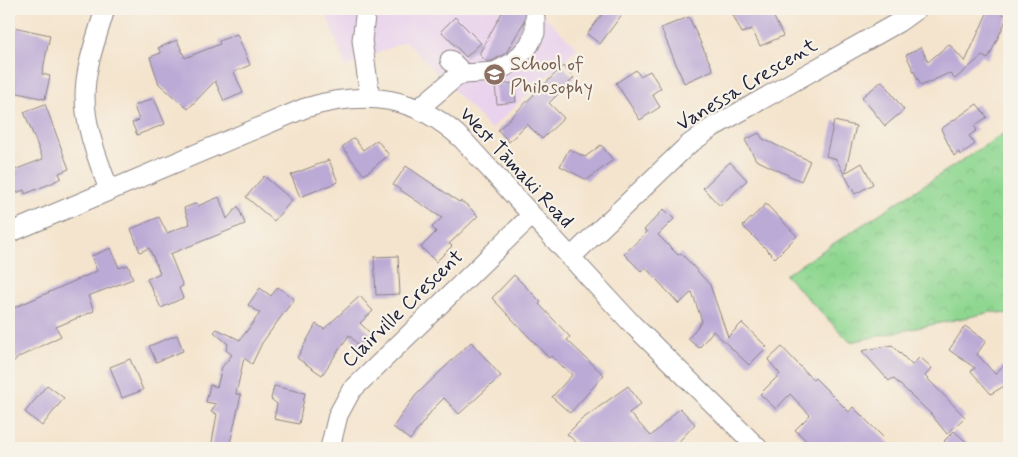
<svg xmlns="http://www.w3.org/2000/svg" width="1018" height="457" viewBox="0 0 1018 457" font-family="Mynerve,sans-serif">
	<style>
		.built { fill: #e9d2ed }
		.park { fill: url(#park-crowns); stroke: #587c66 }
		.building { fill: #bba9d6 }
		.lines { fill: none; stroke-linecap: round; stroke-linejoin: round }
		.minor-casing { stroke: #8b8384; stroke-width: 21 }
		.minor { stroke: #fff; stroke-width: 19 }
		.labels { text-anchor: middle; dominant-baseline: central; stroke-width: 4.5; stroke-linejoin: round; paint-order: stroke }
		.education-label { font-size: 20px; fill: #785e54; stroke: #f7f3e8; text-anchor: start }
		.street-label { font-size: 20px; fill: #22223b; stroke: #f7f3e8 }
	</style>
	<defs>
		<pattern id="park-crowns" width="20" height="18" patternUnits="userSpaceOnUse" patternTransform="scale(1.25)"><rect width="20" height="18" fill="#8fd791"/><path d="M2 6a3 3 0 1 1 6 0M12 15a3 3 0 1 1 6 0" fill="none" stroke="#7bb87e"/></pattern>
	</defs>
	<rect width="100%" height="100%" fill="#f7f3e8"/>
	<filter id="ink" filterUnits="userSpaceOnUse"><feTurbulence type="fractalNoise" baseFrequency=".02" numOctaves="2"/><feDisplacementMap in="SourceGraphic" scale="10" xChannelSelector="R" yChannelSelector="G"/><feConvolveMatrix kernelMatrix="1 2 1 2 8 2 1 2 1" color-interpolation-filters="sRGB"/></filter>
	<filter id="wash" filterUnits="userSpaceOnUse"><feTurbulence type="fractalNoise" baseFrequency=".0096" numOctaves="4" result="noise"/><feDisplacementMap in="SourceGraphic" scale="20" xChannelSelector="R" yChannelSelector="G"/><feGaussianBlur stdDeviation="1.12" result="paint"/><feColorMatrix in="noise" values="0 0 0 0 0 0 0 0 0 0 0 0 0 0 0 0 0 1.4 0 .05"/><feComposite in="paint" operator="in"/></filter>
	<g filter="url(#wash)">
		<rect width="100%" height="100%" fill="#f4e4cd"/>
		<!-- built -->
		<path class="built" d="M324,9h213l40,39 -86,81 -85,-88 -60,26z"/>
		<!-- park -->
		<path class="park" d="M1009,130v184l-17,-2 -142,30 -65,-67z"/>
		<g id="blocks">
			<!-- building -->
			<g class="building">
				<path d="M504,9h24l-4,13 -18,31 -14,8h-6l-7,-7z"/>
				<path d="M606,9h20l-26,35 -13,-10z"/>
				<path d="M730,9h40l13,27 -23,10 -8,-17 -10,4z"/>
				<path d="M989,9l19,7 -20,43 -6,-3 -27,23 -6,-6 -28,13 -15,-31 15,-8 7,15 21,-18 16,18z"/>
				<path d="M455,17l26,26 -15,14 -25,-26z"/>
				<path d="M689,17l24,53 -29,13 -23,-55z"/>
				<path d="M9,26l41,9 -8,39 8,2 -5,23 -36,-8z"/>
				<path d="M237,34l13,31 -16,7 9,21 -19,8 -9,-20 -27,28 -29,-25 -9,-27 11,-4 -3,-5 19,-8 8,18 35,-14 -1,-3z"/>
				<path d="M563,66l11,12 -25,25 15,15 -22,21 -15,-15 -18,18 -11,-12z"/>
				<path d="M636,70l4,6 10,-5 11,17 -9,6 8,13 -20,13 -24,-37z"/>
				<path d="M882,81l22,29 -19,16 -23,-29z"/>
				<path d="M514,83l2,19 -19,2 -2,-19z"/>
				<path d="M154,98l11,26 -28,11 -5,-12 7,-3 -5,-14z"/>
				<path d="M45,104l24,65 -10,4 2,5 -9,5 -27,11 -1,-4 -10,4 -5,-12v-10l34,-13 -19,-47z"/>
				<path d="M977,104l10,13 -13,9 3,4 -8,6 6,8 -15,11 -1,-3 -5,4 -13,-27z"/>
				<path d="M834,121l22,5 -11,47 17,-10 11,21 -18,10 -19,-35 -10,-3z"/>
				<path d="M759,133l4,6 47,22 -9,20 -45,-21 -11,-20z"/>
				<path d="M354,138l9,12 14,-10 12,15 -25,20 -22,-28z"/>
				<path d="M601,145l12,15 -26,20 -27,-14 9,-17 16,8z"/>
				<path d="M329,160l9,22 -38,15 -9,-22z"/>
				<path d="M730,162l17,18 -27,26 -17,-18z"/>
				<path d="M406,166l53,36 1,-1 7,4 11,11 -29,28 3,2 -16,16 -15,-15 15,-15 -4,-5 10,-9 -49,-33z"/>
				<path d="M264,176l28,24 -18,21 -28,-24z"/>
				<path d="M219,197l8,22 11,-13 7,18 -75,30 13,32 -4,2 4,10 -22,10 -14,-29 13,-6 -11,-25 -9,4 -9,-23 28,-12 8,16 23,-9 -6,-16 13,-5 1,3z"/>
				<path d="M766,204l31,32 -22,22 -32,-32z"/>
				<path d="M664,209l10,10 -16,16 20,20 3,-2 29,32 18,52 14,-14 25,24 -18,18 -36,-34 -14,17 -11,-9 14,-18 -10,-29 -13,12 -34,-37 -4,4 -17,-17 23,-22 -3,-2z"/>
				<path d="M111,248l8,20 9,-3 5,14 -45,17 6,15 -38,16 5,9 -42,21 -10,8v-55l88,-39 -6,-15z"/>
				<path d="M398,256l2,38 -24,1 -2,-38z"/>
				<path d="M514,275l27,27 -2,2 31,33 -3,3 37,35 -34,38 -18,-16 20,-22 -21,-19 -2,2 -57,-60z"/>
				<path d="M278,287l16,12 -32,44 -10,21 -8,-6 -8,36 5,1 -12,53h-18l6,-34 -6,-2 5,-8 -10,-2 4,-17 7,2 5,-20 10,-12 -6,-5 2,-6 -14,-12 3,-3 23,11 20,-27 -12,-8 12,-17 11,8z"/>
				<path d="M360,296l13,15 -13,12 13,13 -12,12 -12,-13 -27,40 -25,-17 19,-34 8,5z"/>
				<path d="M965,326l21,15 -9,13 18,20 14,-14v23l-18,11 -20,-23 4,-3 -26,-18z"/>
				<path d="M177,335l6,16 -27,11 -7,-16z"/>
				<path d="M471,342l30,34 -42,38 -15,-16 -11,11 -23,31 -17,-13 23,-32z"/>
				<path d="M892,345l20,20 8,-8 12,11 -7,8 40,41 -18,17 -17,-21 -37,-35 -4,3 -27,-30z"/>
				<path d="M782,347l31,33 2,-2 34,34 4,-5 41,41h-80l-19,-18 15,-15 -20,-21 -14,15 -16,-15 20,-20 -12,-14z"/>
				<path d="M130,359l13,31 -21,8 -12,-31z"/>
				<path d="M47,385l17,13 -22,28 -17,-14z"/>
				<path d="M274,386l31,7 -6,31 -25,-5 3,-15 -6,-5z"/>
				<path d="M628,386l13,18 -12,9 22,23 29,-28 15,16 -22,24h-91l-15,-14 14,-14z"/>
				<path d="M954,431l19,17h-21l-8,-7z"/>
			</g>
		</g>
	</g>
	<g filter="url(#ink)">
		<use href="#blocks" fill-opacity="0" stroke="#8b8384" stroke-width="1"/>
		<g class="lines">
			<defs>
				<g id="minor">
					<path d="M105,9c-8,28 -20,57 -20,87 0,33 13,63 24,94"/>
					<path d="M366,9l-4,31 8,57"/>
					<path d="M450,60l14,14"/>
					<path d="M418,109l38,-32 8,-3 31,-2 19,-10 15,-17 6,-12v-16"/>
					<path d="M9,233l296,-125c61,-18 111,-13 158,32l169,184 126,124"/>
					<path d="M570,258l118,-113 25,-18 186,-105 18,-13"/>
					<path d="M330,448l8,-33 13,-24 180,-175"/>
				</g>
			</defs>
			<!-- minor casing -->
			<use href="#minor" class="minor-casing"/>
			<!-- minor -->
			<use href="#minor" class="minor"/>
		</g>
	</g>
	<!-- icons -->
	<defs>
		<symbol id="university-disc" viewBox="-11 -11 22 22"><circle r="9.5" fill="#8d6e63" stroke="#f7f3e8"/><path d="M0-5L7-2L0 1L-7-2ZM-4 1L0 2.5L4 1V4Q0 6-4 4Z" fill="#fff"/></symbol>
	</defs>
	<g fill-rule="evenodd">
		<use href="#university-disc" x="482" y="62" width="25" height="25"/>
	</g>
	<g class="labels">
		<!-- education labels -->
		<g class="education-label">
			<text x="510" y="64">School of<tspan x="510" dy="23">Philosophy</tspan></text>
		</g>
		<!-- street labels -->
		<g class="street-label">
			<text transform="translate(747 85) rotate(-31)">Vanessa Crescent</text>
			<text transform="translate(516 168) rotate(47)">West Tāmaki Road</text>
			<text transform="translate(403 309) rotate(-44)">Clairville Crescent</text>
		</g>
	</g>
	<!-- margin -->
	<rect width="1018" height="457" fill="none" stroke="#f7f3e8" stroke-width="30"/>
</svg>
